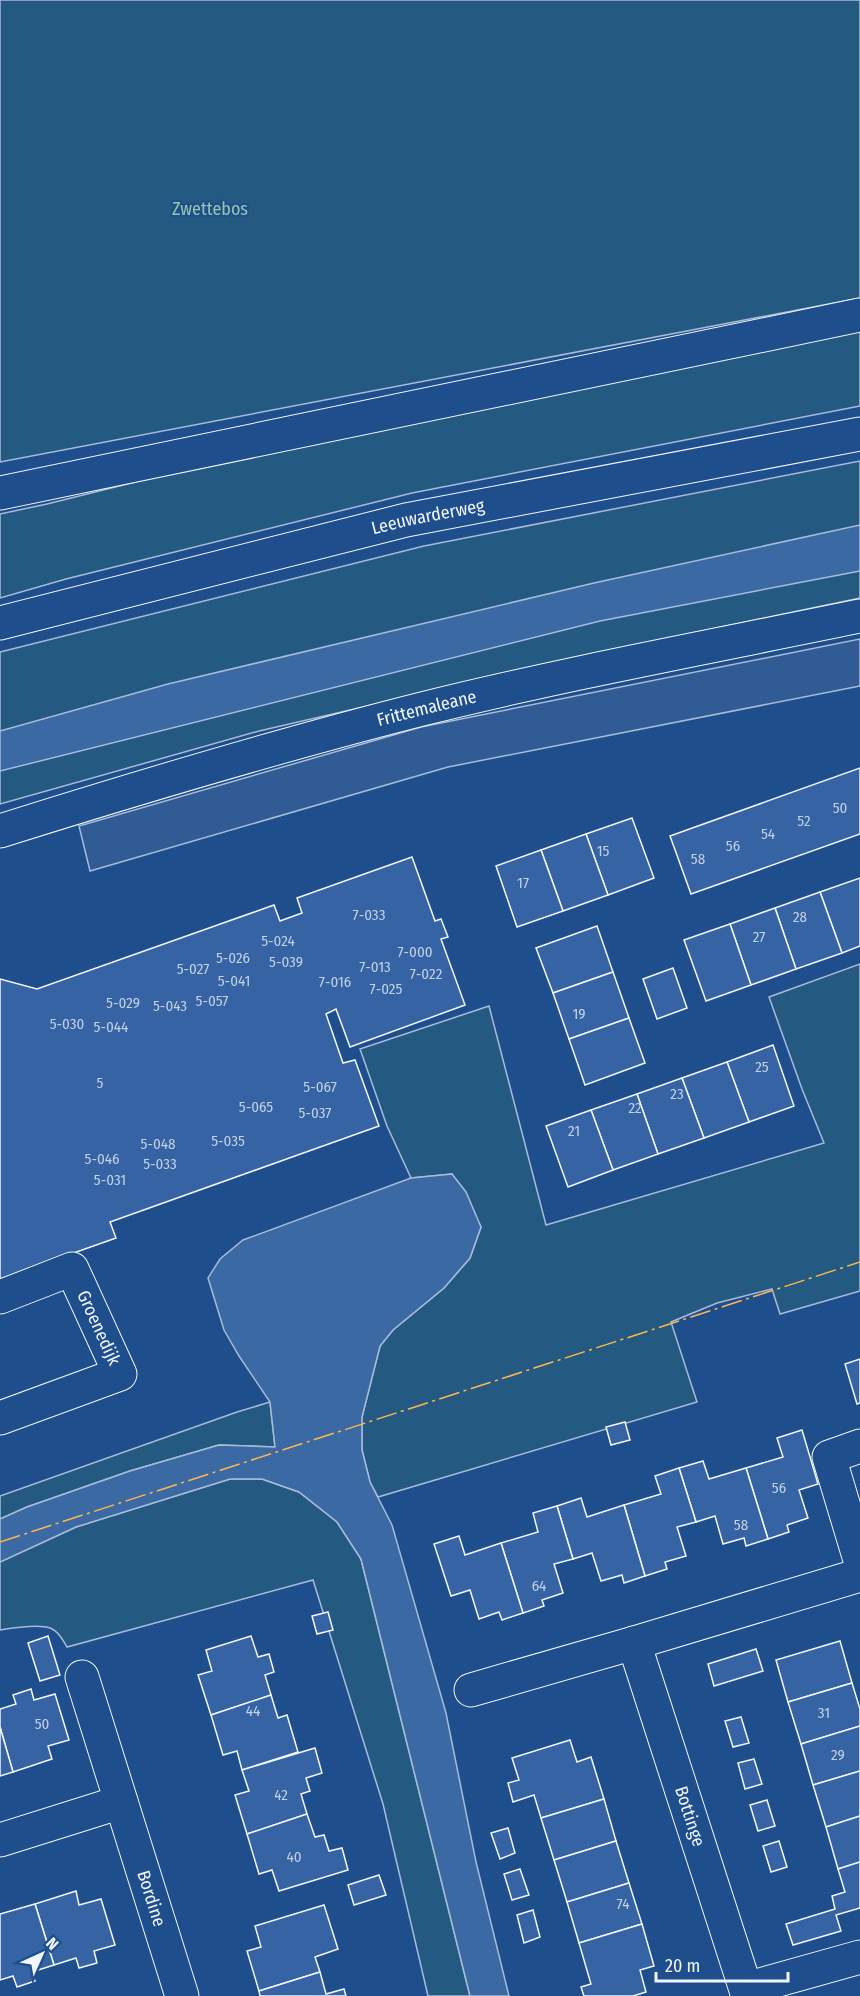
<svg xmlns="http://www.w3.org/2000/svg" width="860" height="1996" viewBox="0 0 860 1996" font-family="'Fira Sans Condensed',sans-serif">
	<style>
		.green { fill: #245a82; stroke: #a8bbd7; stroke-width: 1.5 }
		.parking { fill: #305b95; stroke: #a8bbd7; stroke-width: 1.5 }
		.water { fill: #3b69a3; stroke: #a8bbd7; stroke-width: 1.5 }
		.building { fill: #3563a3; stroke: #f2f6ff; stroke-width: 1.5 }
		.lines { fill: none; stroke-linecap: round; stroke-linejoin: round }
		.minor-casing { stroke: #f2f6ff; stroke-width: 35 }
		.major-casing { stroke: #f2f6ff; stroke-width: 35 }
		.minor { stroke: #1f4e8c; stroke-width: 33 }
		.major { stroke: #1f4e8c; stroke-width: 33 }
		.power { stroke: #ffb74d; stroke-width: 1.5; stroke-dasharray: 21 4.5 3 4.5; stroke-linecap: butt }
		.labels { text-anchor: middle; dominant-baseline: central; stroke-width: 4.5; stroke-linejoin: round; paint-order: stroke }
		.number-label { font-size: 15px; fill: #c3d1e8 }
		.park-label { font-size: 18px; fill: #97c8a6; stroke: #1f4e8c }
		.street-label { font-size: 18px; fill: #f2f6ff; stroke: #1f4e8c }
	</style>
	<rect width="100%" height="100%" fill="#1f4e8c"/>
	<!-- green -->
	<g class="green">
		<path d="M0,0h860v298l-860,164z"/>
		<path d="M860,328v78l-448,87 -346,86 -66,19v-84l47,-10 349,-87z"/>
		<path d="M860,461v137l-272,57 -329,76 -259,73v-152l424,-106z"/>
		<path d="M860,964v327l-80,23 -8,-25 -55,14 -46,19 26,80 -319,95 -8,-15 -8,-32v-33l18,-71 13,-16 51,-42 26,-30 11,-31 -29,-53 -41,4 -24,-52 -27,-77 129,-43 57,219 278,-82 -22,-54 -33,-92z"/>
		<path d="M270,1402l5,45 -56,-2 -89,26 -103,36 -27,12v-23l237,-84z"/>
		<path d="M230,1479h32l37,13 38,30 24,37 109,437h-42l-45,-192 -70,-224 -246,67c-4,-7 -9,-16 -17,-19 -11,-4 -38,0 -50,2v-68l76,-35z"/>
	</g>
	<!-- parking -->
	<path class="parking" d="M860,639v47l-412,81 -358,104 -11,-45 342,-99z"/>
	<!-- water -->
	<g class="water">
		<path d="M860,525v46l-260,50 -600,150v-40l168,-47 426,-101z"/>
		<path d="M452,1174l14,18 15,35 -11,31 -26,30 -51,42 -13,16 -18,71v33l8,32 22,43 54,188 30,149 33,134h-39l-109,-437 -24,-37 -38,-30 -37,-13h-32l-154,48 -76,35v-43l27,-12 103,-36 89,-26 56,2 -5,-45 -31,-46 -15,-26 -16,-52 12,-19 23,-19 168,-62z"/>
	</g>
	<!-- building -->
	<g class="building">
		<path d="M860,768v66l-169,60 -21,-58z"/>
		<path d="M632,818l22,60 -46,17 -22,-61z"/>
		<path d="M586,834l22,61 -45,16 -22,-61z"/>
		<path d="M541,850l22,61 -46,16 -21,-61z"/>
		<path d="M412,857l23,64 6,-2 7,18 -7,2 24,66 -115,42 -14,-38 -10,5 17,49 12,-3 24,66 -269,96 6,16 -116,41v-300l37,10 237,-84 6,16 22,-8 -5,-15z"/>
		<path d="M860,878v68l-18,7 -22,-61z"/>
		<path d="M820,892l22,61 -46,16 -21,-61z"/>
		<path d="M775,908l21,61 -45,16 -21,-61z"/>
		<path d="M730,924l21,61 -45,16 -22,-61z"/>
		<path d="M597,926l16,46 -60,21 -17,-45z"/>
		<path d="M673,968l14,40 -30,11 -14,-40z"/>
		<path d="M613,972l16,46 -60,21 -16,-46z"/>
		<path d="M629,1018l16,45 -60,22 -16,-46z"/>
		<path d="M773,1045l21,61 -45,16 -22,-60z"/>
		<path d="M727,1062l22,60 -45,16 -22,-60z"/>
		<path d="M682,1078l22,60 -46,16 -21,-60z"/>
		<path d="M637,1094l21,60 -45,16 -22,-60z"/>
		<path d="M591,1110l22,60 -45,17 -22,-61z"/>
		<path d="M860,1359v44l-3,1 -12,-40z"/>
		<path d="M625,1422l5,18 -19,5 -5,-18z"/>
		<path d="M802,1430l16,54 -19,6 9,28 -21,7 2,7 -21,7 -22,-71 37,-11 -6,-19z"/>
		<path d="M703,1461l6,18 37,-11 22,71 -22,7 -2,-8 -21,6 -8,-28 -19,6 -17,-54z"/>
		<path d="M679,1468l17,54 -19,5 9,29 -21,6 2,7 -22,7 -21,-71 37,-11 -6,-18z"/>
		<path d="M581,1498l6,19 37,-12 21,71 -21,7 -2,-8 -21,6 -9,-28 -19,6 -16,-53z"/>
		<path d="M557,1506l16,53 -19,5 9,29 -21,7 2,6 -21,7 -22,-70 37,-11 -5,-19z"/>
		<path d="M459,1536l6,19 36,-12 22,70 -21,7 -3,-8 -20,7 -9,-29 -19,6 -17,-52z"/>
		<path d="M328,1612l5,18 -16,4 -5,-18z"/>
		<path d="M48,1636l12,39 -20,6 -12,-38z"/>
		<path d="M251,1636l7,21 11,-3 5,18 -9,3 6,20 -60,20 -13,-40 14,-4 -6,-21z"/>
		<path d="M840,1641l12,42 -64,19 -12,-42z"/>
		<path d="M756,1649l7,22 -49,15 -6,-22z"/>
		<path d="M852,1683l8,26v17l-59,18 -13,-42z"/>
		<path d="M31,1689l3,11 21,-6 14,46 -21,6 4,13 -39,13 -13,-45v-18l16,-5 -3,-9z"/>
		<path d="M271,1695l7,23 9,-3 11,37 -56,18 -5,-19 -14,4 -12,-40z"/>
		<path d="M741,1717l8,26 -16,4 -8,-26z"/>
		<path d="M860,1726v45l-47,14 -12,-41z"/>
		<path d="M0,1727l13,45 -13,4z"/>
		<path d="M570,1740l7,22 14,-5 13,42 -63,19 -7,-23 -21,7 -5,-19 11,-3 -7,-22z"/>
		<path d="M315,1748l7,25 -16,5 4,13 -9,3 6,20 -60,20 -12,-39 14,-4 -7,-21z"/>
		<path d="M754,1759l8,25 -17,5 -7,-26z"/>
		<path d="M860,1771v45l-34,11 -13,-42z"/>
		<path d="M604,1799l12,42 -62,19 -13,-42z"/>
		<path d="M767,1800l8,26 -17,5 -8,-26z"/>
		<path d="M307,1814l8,23 9,-2 5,16 13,-3 6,22 -69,21 -7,-21 -13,4 -12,-40z"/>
		<path d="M860,1816v46l-22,7 -12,-42z"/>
		<path d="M508,1828l7,25 -15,6 -9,-26z"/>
		<path d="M616,1841l13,42 -62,19 -13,-42z"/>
		<path d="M779,1841l8,26 -16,5 -8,-26z"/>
		<path d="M860,1862v46l-24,7 5,16 -48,14 -7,-21 49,-15 -3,-13 13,-4 -7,-23z"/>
		<path d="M520,1869l9,26 -17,5 -8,-26z"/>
		<path d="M379,1875l7,20 -32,10 -6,-20z"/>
		<path d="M629,1883l13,41 -63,19 -12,-41z"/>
		<path d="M76,1891l3,14 22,-6 14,46 -21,6 3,12 -18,5 -3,-10 -22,7 -19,-61z"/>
		<path d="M35,1904l19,61 -22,7 3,9 -18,6 -4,-11 -13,4v-66z"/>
		<path d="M324,1905l14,44 -23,8 5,15 -61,19 -12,-40 14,-4 -6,-21z"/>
		<path d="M533,1910l7,27 -16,6 -7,-28z"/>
		<path d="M642,1924l12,42 -14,4 6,22 -13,4h-49l-3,-9 10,-3 -12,-41z"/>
		<path d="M320,1972l6,22 18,-5 2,7h-86l-1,-5z"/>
	</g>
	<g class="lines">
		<defs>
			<g id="minor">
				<path d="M0,493l860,-178"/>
				<path id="s1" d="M0,831c140,-44 280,-86 422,-122 145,-36 292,-63 438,-93"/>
				<path id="s2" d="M0,1297l72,-28 48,105 -120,44"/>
				<path d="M860,1446l-31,11 31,103"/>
				<path id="s3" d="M634,1643l114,353"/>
				<path id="s4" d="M82,1677l100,319"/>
				<path d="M471,1690l163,-47 226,-68"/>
				<path d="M0,1840l121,-38"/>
				<path d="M746,1989l114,-32"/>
			</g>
			<g id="major">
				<path id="s5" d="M0,623l406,-103 454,-86"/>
			</g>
		</defs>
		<!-- minor casing -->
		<use href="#minor" class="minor-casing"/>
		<!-- major casing -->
		<use href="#major" class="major-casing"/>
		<!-- minor -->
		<use href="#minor" class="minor"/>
		<!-- major -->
		<use href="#major" class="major"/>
		<!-- power -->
		<path class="power" d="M0,1542l860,-280"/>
	</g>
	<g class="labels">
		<!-- number labels -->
		<g class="number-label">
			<text x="840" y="808">50</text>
			<text x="804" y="821">52</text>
			<text x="768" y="834">54</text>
			<text x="733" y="846">56</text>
			<text x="603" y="851">15</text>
			<text x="698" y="859">58</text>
			<text x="523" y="883">17</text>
			<text x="369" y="915">7-033</text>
			<text x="800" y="917">28</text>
			<text x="759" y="937">27</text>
			<text x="278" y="941">5-024</text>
			<text x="415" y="952">7-000</text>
			<text x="233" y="958">5-026</text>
			<text x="286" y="962">5-039</text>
			<text x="375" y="967">7-013</text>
			<text x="193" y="969">5-027</text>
			<text x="426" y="974">7-022</text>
			<text x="234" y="981">5-041</text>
			<text x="335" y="982">7-016</text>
			<text x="386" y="989">7-025</text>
			<text x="212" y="1001">5-057</text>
			<text x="123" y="1003">5-029</text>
			<text x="170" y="1006">5-043</text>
			<text x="579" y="1014">19</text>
			<text x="67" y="1024">5-030</text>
			<text x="111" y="1027">5-044</text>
			<text x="762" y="1067">25</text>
			<text x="100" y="1083">5</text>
			<text x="320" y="1087">5-067</text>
			<text x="677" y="1094">23</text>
			<text x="256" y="1107">5-065</text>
			<text x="635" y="1108">22</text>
			<text x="315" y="1113">5-037</text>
			<text x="574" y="1131">21</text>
			<text x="228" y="1141">5-035</text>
			<text x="158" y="1144">5-048</text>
			<text x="102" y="1159">5-046</text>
			<text x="160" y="1164">5-033</text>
			<text x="110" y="1180">5-031</text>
			<text x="779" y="1488">56</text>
			<text x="741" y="1525">58</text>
			<text x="539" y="1586">64</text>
			<text x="253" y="1711">44</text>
			<text x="824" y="1713">31</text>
			<text x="42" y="1724">50</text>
			<text x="838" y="1755">29</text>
			<text x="281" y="1795">42</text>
			<text x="294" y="1857">40</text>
			<text x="623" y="1904">74</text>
		</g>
		<!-- park labels -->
		<g class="park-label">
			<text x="210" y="209">Zwettebos</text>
		</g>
		<!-- street labels -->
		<g class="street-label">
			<text stroke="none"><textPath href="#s5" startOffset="441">Leeuwarderweg</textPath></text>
			<text stroke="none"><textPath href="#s1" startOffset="444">Frittemaleane</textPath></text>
			<text stroke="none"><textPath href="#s2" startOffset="142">Groenedijk</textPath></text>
			<text stroke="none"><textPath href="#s3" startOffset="182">Bottinge</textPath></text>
			<text stroke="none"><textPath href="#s4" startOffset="232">Bordine</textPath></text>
		</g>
	</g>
	<!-- north arrow -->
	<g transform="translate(42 1954) rotate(45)" stroke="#1f4e8c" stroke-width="4.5" paint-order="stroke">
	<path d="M0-4.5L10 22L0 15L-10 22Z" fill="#f2f6ff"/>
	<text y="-9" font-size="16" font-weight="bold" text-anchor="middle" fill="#f2f6ff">N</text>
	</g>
	<!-- scale -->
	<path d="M656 1972v9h132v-9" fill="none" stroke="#f2f6ff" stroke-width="3"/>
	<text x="665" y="1972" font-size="18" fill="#f2f6ff" stroke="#1f4e8c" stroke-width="4.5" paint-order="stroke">20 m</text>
</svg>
